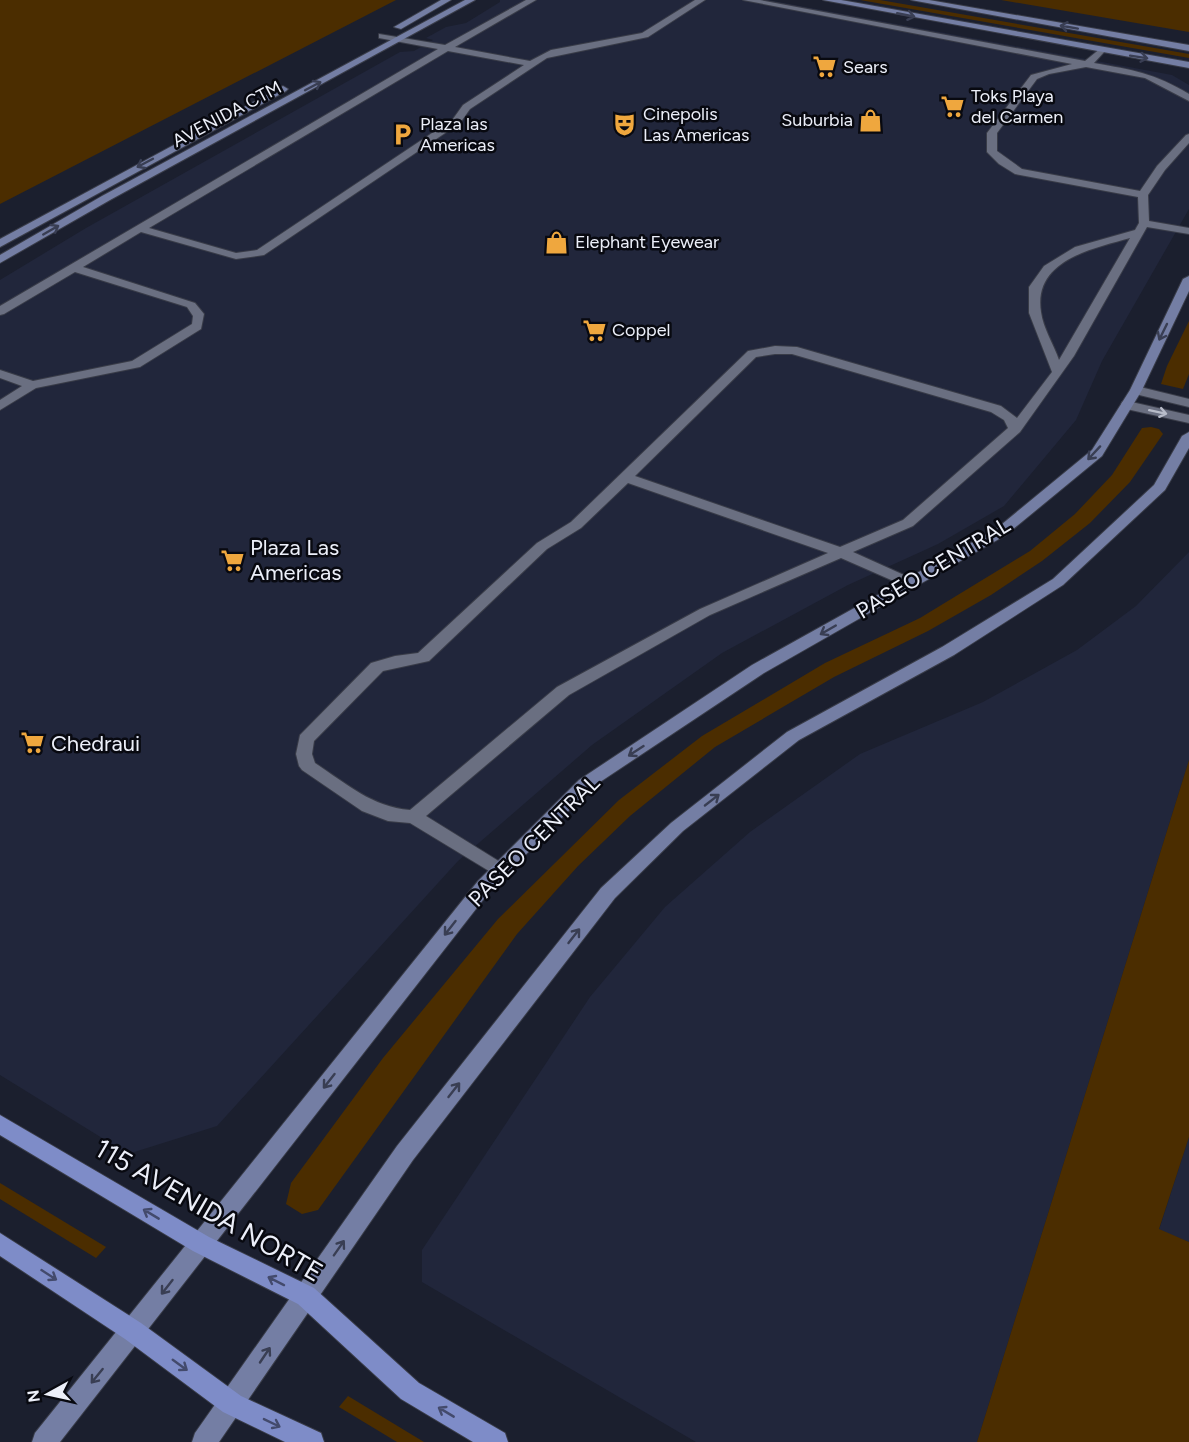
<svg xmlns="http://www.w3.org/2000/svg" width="1189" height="1442" viewBox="0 0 1189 1442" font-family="Figtree,sans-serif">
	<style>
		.built { fill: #21263b }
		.green { fill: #4b2d00 }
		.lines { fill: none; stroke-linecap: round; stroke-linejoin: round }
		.service-casing { stroke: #393c48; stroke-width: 2 }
		.minor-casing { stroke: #393c48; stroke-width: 2 }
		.secondary-casing { stroke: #393c48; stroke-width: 2 }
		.primary-casing { stroke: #393c48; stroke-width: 2 }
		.service { fill: #6a6f81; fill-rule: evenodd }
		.minor { fill: #6a6f81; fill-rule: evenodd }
		.secondary { fill: #747ea4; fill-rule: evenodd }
		.primary { fill: #7e8cc8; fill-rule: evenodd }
		.oneway { stroke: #393e53 }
		.oneway2 { stroke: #b8bcc9 }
		.oneway3 { stroke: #434a6c }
		.labels { text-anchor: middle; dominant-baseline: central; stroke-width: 5; stroke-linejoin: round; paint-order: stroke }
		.far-poi-label { font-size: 18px; fill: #eceff9; stroke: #080910; text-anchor: start }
		.far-street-label { font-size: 18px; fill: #eceff9; stroke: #080910 }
		.poi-label { font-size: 22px; fill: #eceff9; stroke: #080910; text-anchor: start }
		.street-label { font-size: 22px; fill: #eceff9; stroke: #080910 }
		.near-street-label { font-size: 27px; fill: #eceff9; stroke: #080910 }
	</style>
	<rect width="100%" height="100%" fill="#1b1f2e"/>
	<!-- built -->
	<g class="built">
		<path d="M500,0h268l404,75 17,10v124l-87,152 -26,59 -72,86 -66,38 -90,41 -126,68 -130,92 -134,116 -241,265 -89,28 -128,-79v-795l86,-52 314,-176 14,-1 19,-11 -7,-2 20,-11 20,-4 34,-21z"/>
		<path d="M1189,552v208l-212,682h-281l-274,-160v-32l168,-253 75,-90 85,-75 110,-78 123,-52 94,-52 59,-44z"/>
		<path d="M1189,1137v105l-30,-12z"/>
	</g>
	<!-- green -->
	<g class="green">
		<path d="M0,0h396l-396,204z"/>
		<path d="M860,0h20l309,54v4z"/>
		<path d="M1001,0h188v32z"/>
		<path d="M1189,321v53l-6,15 -22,-5 6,-18z"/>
		<path d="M1151,427l8,2 4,5 -33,48 -40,41 -48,38 -51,34 -63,36 -94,46 -119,70 -85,69 -52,50 -61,68 -199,276 -16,4 -16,-10 5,-21 92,-125 115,-139 121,-119 83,-64 123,-73 95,-45 110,-67 45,-37 37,-39 30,-47z"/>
		<path d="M1189,760v377l-30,92 30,13v200h-212z"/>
		<path d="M0,1183l106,64 -10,11 -96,-59z"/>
		<path d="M348,1396l76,46h-27l-58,-35z"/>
	</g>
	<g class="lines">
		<defs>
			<g id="service">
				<path d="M526,0h10l-81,47 75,14 21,-11 91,-17 53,-33h10l-57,37 -101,21 -77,51 -10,14 -196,132 -28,4 -95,-27 -58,35 112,36 9,11 -3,15 -61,38 -104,21 -36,22v-10l22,-14 -22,-8v-8l33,11 99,-20 60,-37 1,-8 -6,-9 -112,-35 -71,42 -4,1v-9l438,-257 -59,-11v-4l66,11zM448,51l76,14 -61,40 -10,14 -196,131 -21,3 -87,-25z"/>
				<path d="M743,0h17l325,61 16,-13 4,3 -11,12c39,7 60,10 95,31v7l-44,-23 -59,-11 -37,7 -12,5 -40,54v18l25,18 118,22 17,-25 29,-31 3,-1v9l-24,27 -17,25 1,26 40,7v6l-42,-7 -73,129 -54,76 -107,94 -60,26 62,28 2,3 -2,3h-10l-64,-28 -131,57 -141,80 -143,121 79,49 3,5 -3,5 -6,2 -89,-54 -22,-2 -26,-10 -60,-41 -3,-4 -3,-12 4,-19 71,-72 24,-7 23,-3 119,-110 34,-21 177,-171 27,-5 22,1 204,59 16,12 35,-46 -23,-59v-26l15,-21 31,-19 60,-17 4,-7 -1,-26 -123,-23 -16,-10 -12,-12v-19l44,-58 41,-11zM1130,238l-71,122c-5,-15 -16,-32 -18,-48 -8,-52 51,-63 89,-74zM775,354h17l199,58 13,8 4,8 -105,92 -63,27 -205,-71 121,-119zM628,483l200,70 -128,56 -143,78 -147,123c-38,-3 -63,-26 -95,-47l-3,-9 2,-13 69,-70 46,-10 118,-112 34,-21z"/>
			</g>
			<g id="minor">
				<path d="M1136,386l53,13v8l-58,-14 -1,-3z"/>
				<path d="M1127,401l62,14v8l-67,-15 -1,-3 1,-3z"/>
			</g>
			<g id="secondary">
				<path d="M441,0h10l-50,29 -7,-2z"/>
				<path d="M465,0h10l-365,200 -110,63v-8l102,-59z"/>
				<path d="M823,0h18l348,62v6z"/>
				<path d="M911,0h18l260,45v6z"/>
				<path d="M283,86l5,3 -2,2 -286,156v-8z"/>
				<path d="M1189,276v15l-47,99 -40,66 -96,79 -242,138 -173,115 -101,103 -430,551h-28l3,-9 443,-552 101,-101 173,-115 244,-136 96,-79 38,-60 53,-111z"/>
				<path d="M1189,432v16l-24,42 -102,95 -109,70 -155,85 -116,91 -68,67 -202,262 -194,282h-27l3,-9 202,-287 204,-258 70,-65 116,-91 155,-85 111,-68 101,-94 28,-49z"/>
			</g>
			<g id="primary">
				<path d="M0,1115l209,122 105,51 105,95 86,50 3,9h-35l-72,-43 -103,-95 -105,-53 -193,-116z"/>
				<path d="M0,1233l141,90 100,73 80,37 3,9h-39l-62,-30 -98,-73 -125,-83z"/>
			</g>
		</defs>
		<!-- service casing -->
		<use href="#service" class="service-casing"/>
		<!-- minor casing -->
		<use href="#minor" class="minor-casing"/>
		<!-- secondary casing -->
		<use href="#secondary" class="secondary-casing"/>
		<!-- primary casing -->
		<use href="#primary" class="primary-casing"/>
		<!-- service -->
		<use href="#service" class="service"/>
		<!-- minor -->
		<use href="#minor" class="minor"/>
		<!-- secondary -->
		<use href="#secondary" class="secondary"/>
		<!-- primary -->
		<use href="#primary" class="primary"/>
	</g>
	<!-- one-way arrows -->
	<defs><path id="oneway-shaft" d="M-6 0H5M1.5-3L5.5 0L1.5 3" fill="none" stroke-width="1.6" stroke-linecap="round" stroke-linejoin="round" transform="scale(1.5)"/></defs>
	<g class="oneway">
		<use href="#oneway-shaft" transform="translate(906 15) rotate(11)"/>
		<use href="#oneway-shaft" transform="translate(1069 27) rotate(-170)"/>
		<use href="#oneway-shaft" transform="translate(1139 57) rotate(9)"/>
		<use href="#oneway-shaft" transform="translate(313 86) rotate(-28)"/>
		<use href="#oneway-shaft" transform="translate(145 163) rotate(152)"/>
		<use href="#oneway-shaft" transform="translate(51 230) rotate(-30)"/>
		<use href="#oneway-shaft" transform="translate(1163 332) rotate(116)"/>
		<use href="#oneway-shaft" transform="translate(1094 453) rotate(133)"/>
		<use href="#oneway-shaft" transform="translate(828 630) rotate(150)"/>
		<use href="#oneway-shaft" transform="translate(636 751) rotate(147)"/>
		<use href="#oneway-shaft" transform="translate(712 800) rotate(-38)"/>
		<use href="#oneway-shaft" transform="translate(450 928) rotate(128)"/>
		<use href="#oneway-shaft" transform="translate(574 936) rotate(-52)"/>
		<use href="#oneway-shaft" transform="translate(329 1081) rotate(128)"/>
		<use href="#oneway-shaft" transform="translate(454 1090) rotate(-52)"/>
		<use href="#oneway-shaft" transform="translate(339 1248) rotate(-55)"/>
		<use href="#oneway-shaft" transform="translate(167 1287) rotate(128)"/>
		<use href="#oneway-shaft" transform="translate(265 1355) rotate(-56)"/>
		<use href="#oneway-shaft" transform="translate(97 1376) rotate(129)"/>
	</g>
	<use class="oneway2" href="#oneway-shaft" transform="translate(1158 412) rotate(12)"/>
	<g class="oneway3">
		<use href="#oneway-shaft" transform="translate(151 1214) rotate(-149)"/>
		<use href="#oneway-shaft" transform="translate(49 1275) rotate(33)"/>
		<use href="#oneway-shaft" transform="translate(276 1281) rotate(-153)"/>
		<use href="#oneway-shaft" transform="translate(180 1365) rotate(36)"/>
		<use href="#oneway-shaft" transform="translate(446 1412) rotate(-149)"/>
		<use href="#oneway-shaft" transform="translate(272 1423) rotate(26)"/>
	</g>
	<!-- icons -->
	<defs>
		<symbol id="supermarket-bare" viewBox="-9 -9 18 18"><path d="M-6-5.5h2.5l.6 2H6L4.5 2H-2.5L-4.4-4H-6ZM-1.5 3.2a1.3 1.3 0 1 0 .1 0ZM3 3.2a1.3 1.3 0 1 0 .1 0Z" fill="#efa73e" stroke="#080910" stroke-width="2.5" paint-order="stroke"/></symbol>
		<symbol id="shop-bare" viewBox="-9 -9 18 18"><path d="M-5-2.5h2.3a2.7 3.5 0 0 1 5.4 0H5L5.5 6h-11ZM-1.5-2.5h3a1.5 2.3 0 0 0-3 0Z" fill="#efa73e" stroke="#080910" stroke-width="2.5" paint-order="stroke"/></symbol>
		<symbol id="theatre-bare" viewBox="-9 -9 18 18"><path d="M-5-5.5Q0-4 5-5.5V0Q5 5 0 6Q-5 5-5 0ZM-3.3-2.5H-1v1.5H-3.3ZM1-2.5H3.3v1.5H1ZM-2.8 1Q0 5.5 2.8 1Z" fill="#efa73e" stroke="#080910" stroke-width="2.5" paint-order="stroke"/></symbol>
		<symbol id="parking-bare" viewBox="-9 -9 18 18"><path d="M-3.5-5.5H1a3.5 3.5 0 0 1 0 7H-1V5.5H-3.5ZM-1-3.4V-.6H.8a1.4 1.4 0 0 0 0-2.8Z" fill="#efa73e" stroke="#080910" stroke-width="2.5" paint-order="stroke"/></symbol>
	</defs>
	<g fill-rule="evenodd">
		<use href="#supermarket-bare" x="808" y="50" width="33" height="33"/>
		<use href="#supermarket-bare" x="936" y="90" width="33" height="33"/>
		<use href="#shop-bare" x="854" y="104" width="33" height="33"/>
		<use href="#theatre-bare" x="608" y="108" width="33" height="33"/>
		<use href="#parking-bare" x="386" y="118" width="33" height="33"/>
		<use href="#shop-bare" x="540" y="226" width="33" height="33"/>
		<use href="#supermarket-bare" x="578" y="314" width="33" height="33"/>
		<use href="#supermarket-bare" x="216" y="544" width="33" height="33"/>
		<use href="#supermarket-bare" x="16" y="726" width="33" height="33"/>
	</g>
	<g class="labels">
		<!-- far-poi labels -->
		<g class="far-poi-label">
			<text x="843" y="67">Sears</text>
			<text x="971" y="96">Toks Playa<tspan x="971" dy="21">del Carmen</tspan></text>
			<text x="643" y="114">Cinepolis<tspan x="643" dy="21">Las Americas</tspan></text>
			<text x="853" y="120" text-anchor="end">Suburbia</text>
			<text x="420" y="124">Plaza las<tspan x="420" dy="21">Americas</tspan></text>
			<text x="575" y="242">Elephant Eyewear</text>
			<text x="612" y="330">Coppel</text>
		</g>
		<!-- far-street labels -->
		<g class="far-street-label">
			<text transform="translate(227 114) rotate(-28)">AVENIDA CTM</text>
		</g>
		<!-- poi labels -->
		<g class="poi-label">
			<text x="250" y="547">Plaza Las<tspan x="250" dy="25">Americas</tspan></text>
			<text x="51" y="743">Chedraui</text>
		</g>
		<!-- street labels -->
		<g class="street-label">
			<text transform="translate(933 568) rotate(-31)">PASEO CENTRAL</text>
			<text transform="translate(534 841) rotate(-45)">PASEO CENTRAL</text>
		</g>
		<!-- near-street labels -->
		<g class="near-street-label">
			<text transform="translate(209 1210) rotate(30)">115 AVENIDA NORTE</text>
		</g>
	</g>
	<!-- north arrow -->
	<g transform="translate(48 1394) rotate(262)" stroke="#080910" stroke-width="4.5" paint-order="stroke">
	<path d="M0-4.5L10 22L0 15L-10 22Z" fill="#eceff9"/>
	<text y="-9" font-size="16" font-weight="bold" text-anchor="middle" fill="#eceff9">N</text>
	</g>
</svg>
